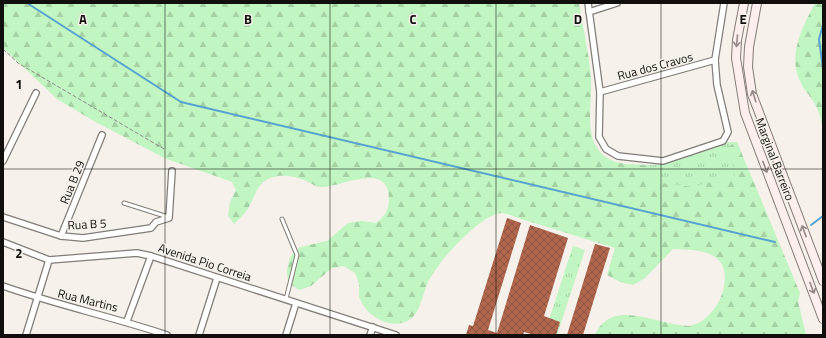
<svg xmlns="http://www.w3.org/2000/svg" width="826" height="338" viewBox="0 0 826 338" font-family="'Titillium Web',sans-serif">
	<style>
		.forest { fill: url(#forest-firs) }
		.park { fill: url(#park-tufts) }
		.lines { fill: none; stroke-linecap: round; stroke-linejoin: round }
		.stream { stroke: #57a2d1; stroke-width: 2 }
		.building { fill: url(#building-cross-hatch) }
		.lane-casing { stroke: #817d78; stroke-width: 5 }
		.street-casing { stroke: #817d78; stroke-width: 8 }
		.secondary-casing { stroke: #817d78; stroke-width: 10 }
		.path { stroke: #8e8b87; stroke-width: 1; stroke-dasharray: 4 2; stroke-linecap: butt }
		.lane { stroke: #fff; stroke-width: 3 }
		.street { stroke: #fff; stroke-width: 5.5 }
		.secondary { stroke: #feeeed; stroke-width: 8 }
		.oneway { stroke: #938a88 }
		.grid { fill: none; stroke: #110f0d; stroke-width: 1; stroke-opacity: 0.55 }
		.labels { text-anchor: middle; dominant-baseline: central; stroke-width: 3; stroke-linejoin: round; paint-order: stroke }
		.street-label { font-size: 12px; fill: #110f0d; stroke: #f6f1eb }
		.grid-label { font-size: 13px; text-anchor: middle; font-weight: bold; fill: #110f0d; stroke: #f6f1eb; stroke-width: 3; stroke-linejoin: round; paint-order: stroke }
	</style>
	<defs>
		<pattern id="forest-firs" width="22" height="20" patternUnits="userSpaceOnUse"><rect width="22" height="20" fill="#c1f5c1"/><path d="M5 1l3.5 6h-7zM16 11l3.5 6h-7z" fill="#a5d1a5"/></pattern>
		<pattern id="park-tufts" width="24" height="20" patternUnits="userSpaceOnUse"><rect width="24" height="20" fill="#c1f5c1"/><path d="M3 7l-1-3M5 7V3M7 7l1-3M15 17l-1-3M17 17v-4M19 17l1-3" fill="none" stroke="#a5d1a5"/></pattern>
		<pattern id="building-cross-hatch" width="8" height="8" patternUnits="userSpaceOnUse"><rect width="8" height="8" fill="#b0674e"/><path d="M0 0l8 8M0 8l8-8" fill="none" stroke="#8e533f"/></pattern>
	</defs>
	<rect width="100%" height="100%" fill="#f6f1eb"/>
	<!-- forest -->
	<g class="forest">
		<path d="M3,3h576c4,25 10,50 12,75 2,29 -12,71 25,84 10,3 21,2 31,3v16l90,-39 63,151 -2,8 8,34h-211c17,-39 64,-9 94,-9 10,-1 19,-9 25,-17 7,-9 10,-19 11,-31 0,-29 -31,-28 -52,-29l-28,29 -12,7 -13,-3 -13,-7 8,-27c-28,-9 -56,-17 -84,-26 -9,-2 -20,-8 -29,-9 -21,0 -66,51 -74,69 -5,11 -7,27 -16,36 -17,14 -45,0 -52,-19 -2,-4 0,-10 -1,-15 -1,-3 -2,-7 -4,-11l-11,-7 -12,2 -21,18 -12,4 -11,-7 -1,-12 3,-14 10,-10 27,-6 21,-18 14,-2 14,2c9,-7 13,-13 13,-25 -1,-38 -49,-10 -68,-11 -6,0 -12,-5 -17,-7 -8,-3 -21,-6 -30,-3 -15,3 -18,16 -24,28 -4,8 -10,13 -16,19l-6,-8 2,-14 6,-12 -4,-8 -68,-24 -72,-38 -35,-21 -54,-51z"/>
		<path d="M815,3h8v126c-2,-11 -5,-22 -12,-31 -3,-5 -7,-8 -9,-13 -16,-28 0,-57 13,-82z"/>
	</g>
	<!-- park -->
	<g class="park">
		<path d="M729,142h8l-10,5 9,28 -43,12 -46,-6v-16l18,-1z"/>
		<path d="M573,246l12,4 -28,85h-13z"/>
	</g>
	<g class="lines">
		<!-- stream -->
		<g class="stream">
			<path d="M27,3l154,99 594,140"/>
			<path d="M823,25l-4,14 4,30"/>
			<path d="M811,225l12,-9"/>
		</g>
	</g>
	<!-- building -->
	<g class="building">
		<path d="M507,218l14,5 -33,107 9,3 33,-108 38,13 -24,78 16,6 -4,13h-22l-10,-3 -1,3h-57l3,-10 4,1z"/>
		<path d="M595,244l15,4 -11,35 -16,52h-16z"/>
	</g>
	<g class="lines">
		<defs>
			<g id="lane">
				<path d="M124,203l44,14"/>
				<path d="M282,219l15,36 -11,44"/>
			</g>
			<g id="street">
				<path d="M588,3l12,89 -1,45 7,12 12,7 45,5 60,-20 5,-9 -11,-47 -2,-25 9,-57"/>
				<path d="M589,12l28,-9"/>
				<path d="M600,92l115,-32"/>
				<path d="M3,161l33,-68"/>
				<path d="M3,217l58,19 22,2 68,-10 5,-6 13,-4 3,-47"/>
				<path d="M61,236l41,-101"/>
				<path d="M3,242l46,18 88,-7 14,3 245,79"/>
				<path d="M3,286c54,19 110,31 164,49"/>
				<path d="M127,321l24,-65"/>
				<path d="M26,335l23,-75"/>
				<path d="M199,335l18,-57"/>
				<path d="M286,335l10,-32"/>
				<path d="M370,335l3,-8"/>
			</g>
			<g id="secondary">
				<path d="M744,3l-7,37 -1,18 9,55 78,206"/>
				<path d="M757,3l-8,44 -1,20 4,27 71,187"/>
			</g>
		</defs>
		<!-- lane casing -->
		<use href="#lane" class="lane-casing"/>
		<!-- street casing -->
		<use href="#street" class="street-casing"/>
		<!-- secondary casing -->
		<use href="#secondary" class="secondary-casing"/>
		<!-- path -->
		<path class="path" d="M3,49l15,14 146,86"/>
		<!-- lane -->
		<use href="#lane" class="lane"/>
		<!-- street -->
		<use href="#street" class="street"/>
		<!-- secondary -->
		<use href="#secondary" class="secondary"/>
	</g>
	<!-- one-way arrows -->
	<defs><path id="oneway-shaft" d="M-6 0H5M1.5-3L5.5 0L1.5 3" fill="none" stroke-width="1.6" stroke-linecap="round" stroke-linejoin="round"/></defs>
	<g class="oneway">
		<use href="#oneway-shaft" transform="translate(737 41) rotate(95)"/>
		<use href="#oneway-shaft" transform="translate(754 96) rotate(-108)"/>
		<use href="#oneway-shaft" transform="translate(765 167) rotate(69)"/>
		<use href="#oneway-shaft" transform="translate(804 231) rotate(-111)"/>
		<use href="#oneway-shaft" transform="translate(812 288) rotate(69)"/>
	</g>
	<!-- grid -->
	<path class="grid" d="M165,3v332M330,3v332M496,3v332M661,3v332M3,169h820"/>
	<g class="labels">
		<!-- street labels -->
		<g class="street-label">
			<text transform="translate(655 66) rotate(-15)">Rua dos Cravos</text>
			<text transform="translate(775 159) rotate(69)">Marginal Barreiro</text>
			<text transform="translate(72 182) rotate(-68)">Rua B 29</text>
			<text transform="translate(87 224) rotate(-3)">Rua B 5</text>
			<text transform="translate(205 262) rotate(18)">Avenida Pio Correia</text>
			<text transform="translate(88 300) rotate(14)">Rua Martins</text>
		</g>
	</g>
	<g class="grid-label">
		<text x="83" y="24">A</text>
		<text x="248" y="24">B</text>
		<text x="413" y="24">C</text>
		<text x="578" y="24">D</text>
		<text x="743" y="24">E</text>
		<text x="19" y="89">1</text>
		<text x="19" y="258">2</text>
	</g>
	<!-- border -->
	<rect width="826" height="338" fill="none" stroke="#110f0d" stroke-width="8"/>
</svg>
